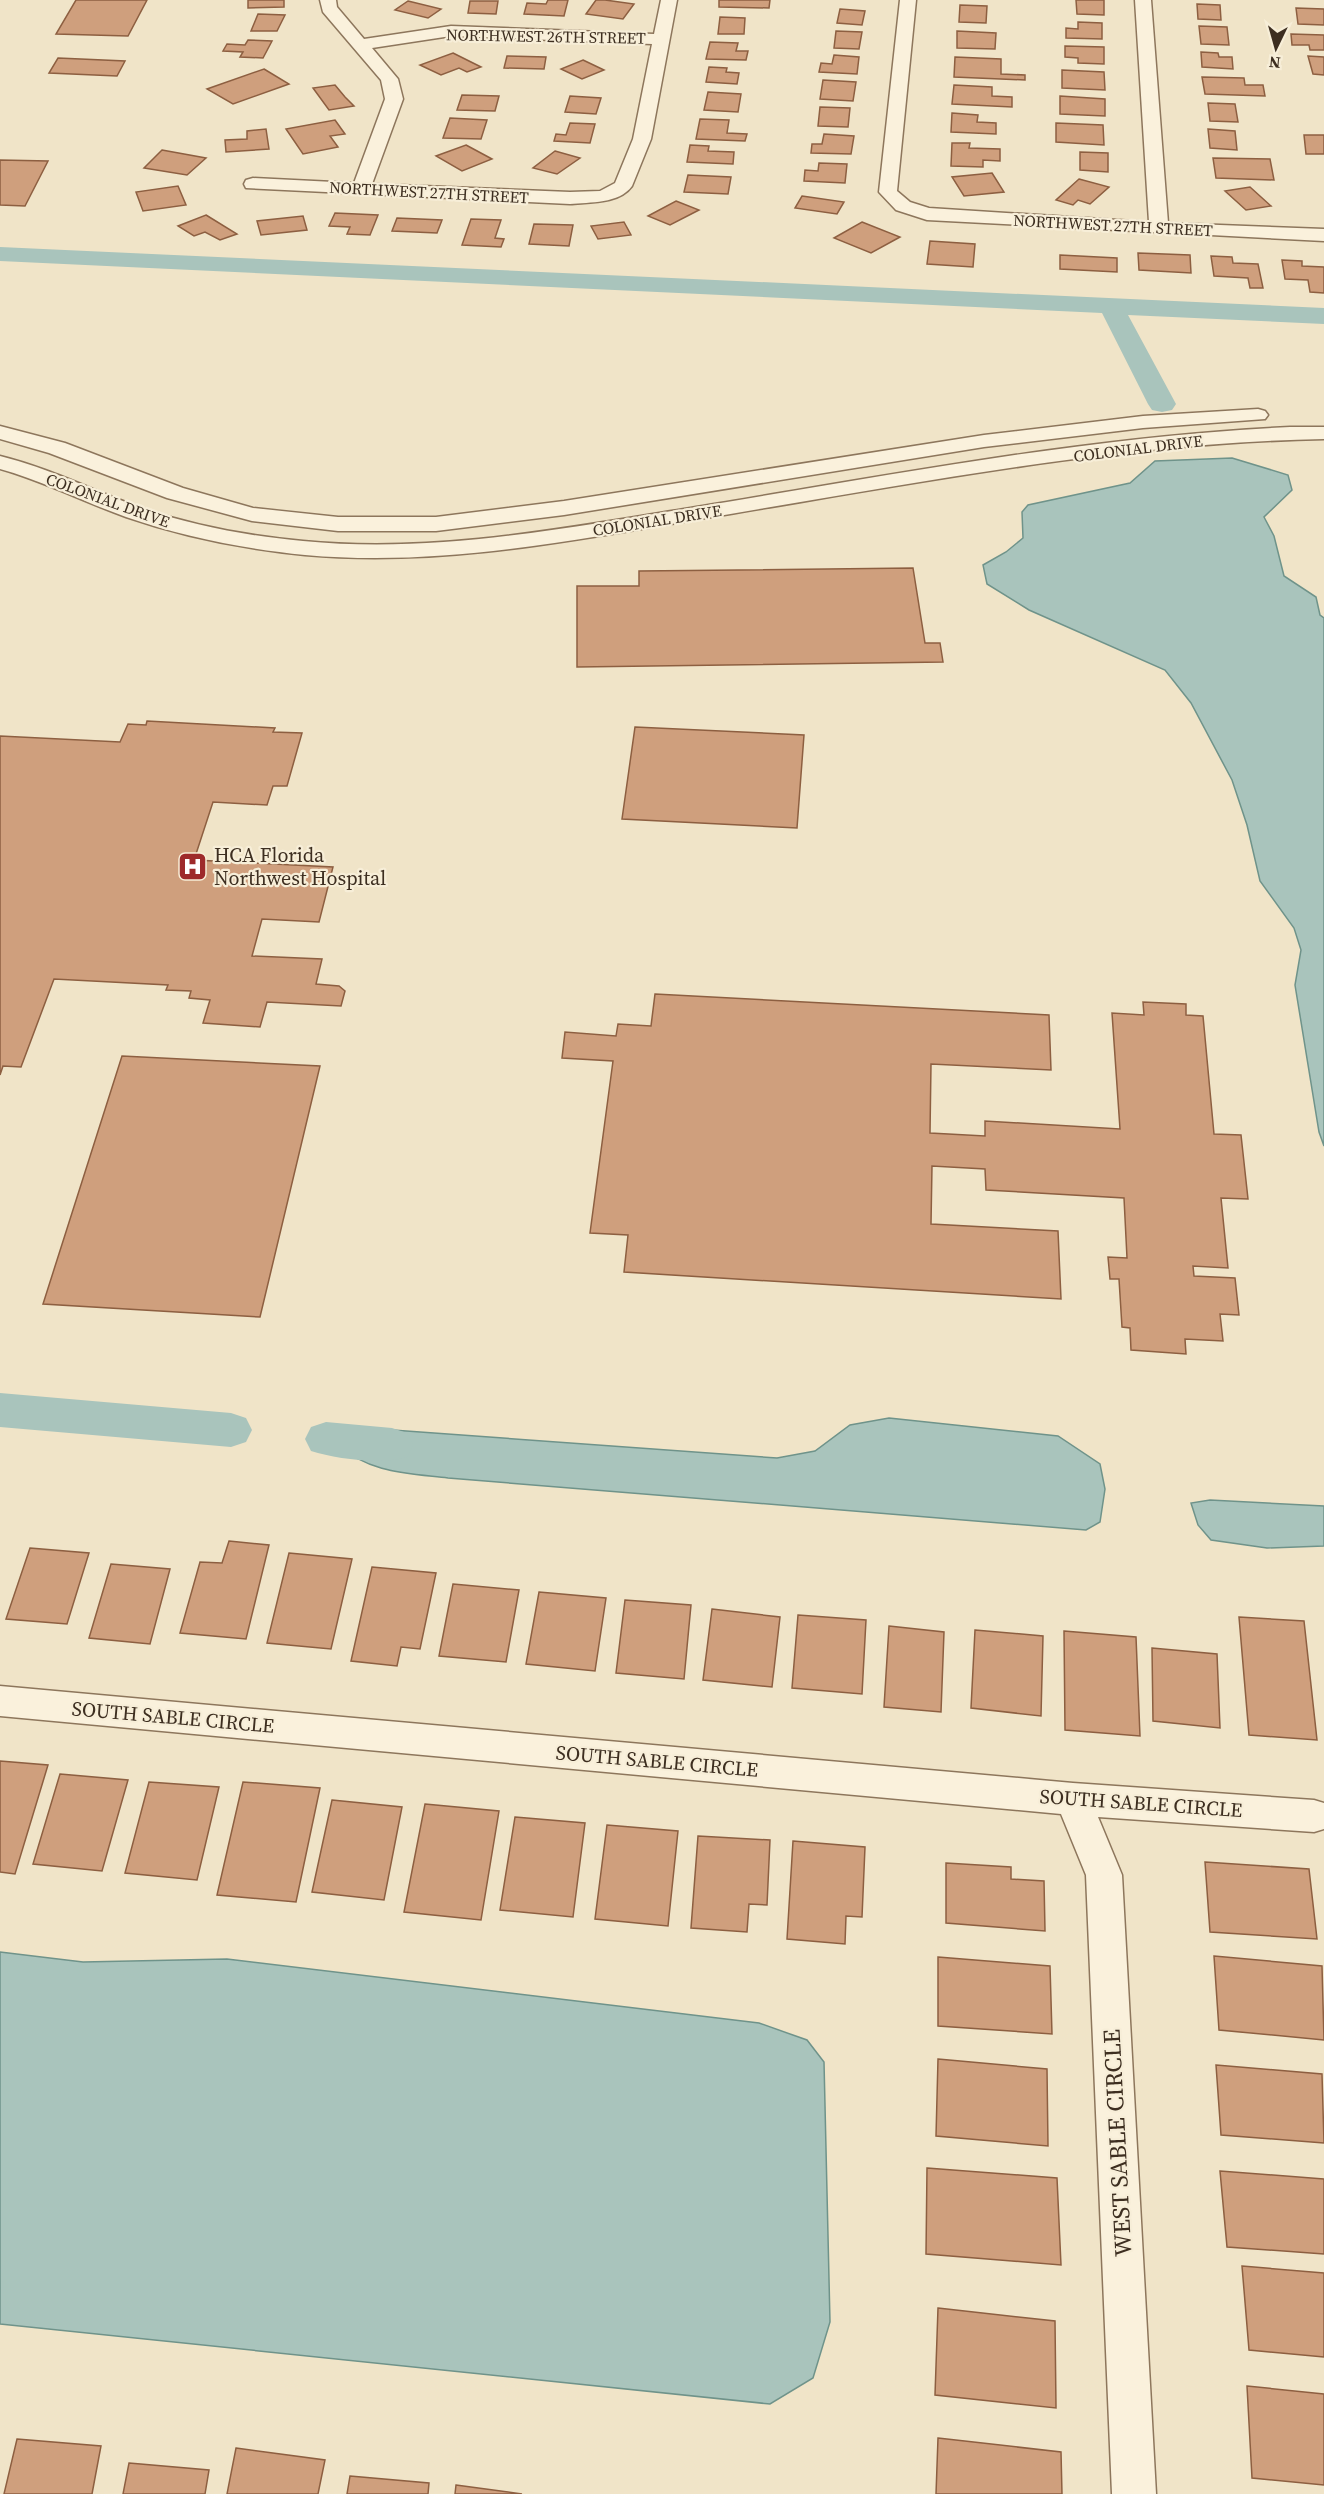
<svg xmlns="http://www.w3.org/2000/svg" width="1324" height="2494" viewBox="0 0 1324 2494" font-family="'Source Serif 4',serif">
	<style>
		.water { fill: #a9c4bc; stroke: #6f938a; stroke-width: 1.5 }
		.lines { fill: none; stroke-linecap: round; stroke-linejoin: round }
		.canal { fill: #a9c4bc; fill-rule: evenodd }
		.building { fill: #cf9f7d; stroke: #8d5f41; stroke-width: 1.5 }
		.street-casing { stroke: #8d765c; stroke-width: 3 }
		.street { fill: #faf1dc; fill-rule: evenodd }
		.labels { text-anchor: middle; dominant-baseline: central; stroke-width: 4.5; stroke-linejoin: round; paint-order: stroke }
		.far-street-label { font-size: 16px; fill: #3d2e20; stroke: #f7eed8 }
		.poi-label { font-size: 20px; fill: #3d2e20; stroke: #f7eed8; text-anchor: start }
		.street-label { font-size: 20px; fill: #3d2e20; stroke: #f7eed8 }
		.near-street-label { font-size: 24px; fill: #3d2e20; stroke: #f7eed8 }
	</style>
	<rect width="100%" height="100%" fill="#f0e4c8"/>
	<!-- water -->
	<g class="water">
		<path d="M1232,458l56,17 4,15 -28,27 10,19 10,40 32,21 4,18 4,3v528l-5,-14 -24,-147 6,-35 -7,-22 -34,-47 -13,-56 -15,-45 -41,-77 -26,-33 -136,-60 -42,-26 -4,-19 23,-13 17,-14 -1,-26 6,-7 102,-22 25,-22z"/>
		<path d="M889,1418l169,18 42,28 5,25 -5,33 -14,8 -638,-52c-43,-5 -78,-5 -112,-34l12,-14 17,-2 412,30 38,-7 35,-26z"/>
		<path d="M1210,1500l114,6v40l-57,2 -56,-8 -13,-15 -7,-22z"/>
		<path d="M0,1952l83,10 144,-3 532,64 48,17 17,22 6,260 -17,56 -43,26 -770,-80z"/>
	</g>
	<g class="lines">
		<!-- canal -->
		<g class="canal">
			<path d="M0,247l1324,61v16l-196,-9 48,89 -4,6 -10,2 -10,-2 -4,-6 -46,-91 -1102,-52z"/>
			<path d="M0,1393l231,20 15,5 6,12 -6,12 -15,5 -231,-20z"/>
			<path d="M326,1422l66,6 15,5 6,12 -6,12c-26,8 -70,2 -96,-6l-6,-12 6,-12z"/>
		</g>
	</g>
	<!-- building -->
	<g class="building">
		<path d="M76,0h71l-19,36 -72,-2z"/>
		<path d="M248,0h36v7l-36,1z"/>
		<path d="M548,0h20l-4,16 -40,-2 3,-11 19,1z"/>
		<path d="M596,0h9l29,4 -11,15 -37,-5z"/>
		<path d="M719,0h51l-1,8 -50,-1z"/>
		<path d="M1076,0h28v15l-27,-1z"/>
		<path d="M408,1l33,8 -13,9 -33,-8z"/>
		<path d="M470,1h28l-2,13 -28,-1z"/>
		<path d="M1197,4l23,1 1,15 -23,-1z"/>
		<path d="M960,5l27,1 -1,17 -27,-1z"/>
		<path d="M1296,8l28,1v16l-26,-1z"/>
		<path d="M840,9l25,2 -3,14 -25,-2z"/>
		<path d="M258,14l27,1 -8,16h-26z"/>
		<path d="M720,17l25,1 -1,16h-26z"/>
		<path d="M1078,22l24,1v16l-36,-1v-10l12,1z"/>
		<path d="M1199,26l28,1 2,18 -28,-1z"/>
		<path d="M836,31l26,1 -3,17 -25,-1z"/>
		<path d="M957,31l39,2 -1,16 -38,-1z"/>
		<path d="M1291,34l33,1v15h-14l-1,-5h-17z"/>
		<path d="M248,40l24,1 -9,17 -23,-1 3,-5 -20,-1 4,-7 18,1z"/>
		<path d="M710,42l28,1 -2,8h12l-2,9 -40,-1z"/>
		<path d="M1065,46l39,1v17l-26,-1v-5l-13,-1z"/>
		<path d="M1201,52l17,1 1,4h13l1,12 -31,-2z"/>
		<path d="M453,53l28,14 -14,5 -8,-4 -18,7 -21,-10z"/>
		<path d="M834,55l25,2 -2,17 -38,-2 2,-9 11,1z"/>
		<path d="M507,56l39,1 -2,12 -40,-1z"/>
		<path d="M1308,56l16,1v18l-11,-1z"/>
		<path d="M955,57l46,2v15l24,1v5l-71,-3z"/>
		<path d="M58,58l67,3 -8,15 -68,-3z"/>
		<path d="M583,60l21,10 -22,9 -21,-10z"/>
		<path d="M709,67l18,1 -1,4 13,1 -2,11 -31,-2z"/>
		<path d="M264,69l25,15 -56,20 -26,-15z"/>
		<path d="M1062,70l42,2 1,18 -43,-2z"/>
		<path d="M1202,77l42,1 1,7h18l2,11 -60,-2z"/>
		<path d="M823,80l33,2 -3,19 -33,-2z"/>
		<path d="M335,85l10,12 9,9 -25,4 -16,-22z"/>
		<path d="M954,85l38,2v9l20,1v10l-60,-3z"/>
		<path d="M708,92l33,2 -3,18 -34,-2z"/>
		<path d="M462,95l37,1 -4,15 -38,-1z"/>
		<path d="M570,96l31,2 -5,16 -31,-2z"/>
		<path d="M1060,96l45,3v17l-45,-2z"/>
		<path d="M1208,103l27,1 3,18 -28,-1z"/>
		<path d="M820,107l30,1 -2,19 -30,-1z"/>
		<path d="M952,113l26,2 -1,7 19,1v11l-45,-2z"/>
		<path d="M450,118l37,2 -6,19 -38,-1z"/>
		<path d="M700,119l29,1 -2,13 20,1 -2,7 -49,-2z"/>
		<path d="M335,120l10,14 -15,2 8,11 -35,7 -17,-25z"/>
		<path d="M570,123l25,1 -5,19 -36,-2 2,-7 10,1z"/>
		<path d="M1056,123l47,2 1,20 -48,-3z"/>
		<path d="M266,129l3,20 -43,3 -1,-12 22,-1v-8z"/>
		<path d="M1208,129l27,2 2,19 -27,-2z"/>
		<path d="M824,134l30,2 -3,18 -40,-1 1,-9h10z"/>
		<path d="M1304,135h20v19h-18z"/>
		<path d="M952,143h18l-1,5 31,1v12l-17,-1v7l-32,-1z"/>
		<path d="M466,145l26,14 -30,12 -26,-15z"/>
		<path d="M690,145l19,1 -1,5 26,1 -1,12 -46,-2z"/>
		<path d="M162,150l44,8 -19,17 -43,-7z"/>
		<path d="M555,151l25,7 -23,16 -24,-6z"/>
		<path d="M1080,152l28,1v19l-28,-2z"/>
		<path d="M1213,158l57,1 4,21 -58,-2z"/>
		<path d="M0,160l48,1 -23,45 -25,-1z"/>
		<path d="M819,163l28,1 -2,19 -41,-2 1,-11 13,1z"/>
		<path d="M992,173l12,19 -40,4 -12,-19z"/>
		<path d="M688,175l43,2 -3,17 -44,-2z"/>
		<path d="M1079,179l30,8 -19,17 -12,-4 -5,5 -17,-5z"/>
		<path d="M178,186l8,19 -43,6 -7,-19z"/>
		<path d="M1250,187l21,19 -25,4 -21,-19z"/>
		<path d="M802,196l42,6 -7,12 -42,-6z"/>
		<path d="M676,201l23,9 -29,15 -22,-9z"/>
		<path d="M335,213l43,2 -8,20 -23,-1 3,-7 -21,-1z"/>
		<path d="M206,215l31,19 -17,6 -15,-8 -11,4 -16,-10z"/>
		<path d="M303,216l4,14 -46,5 -4,-14z"/>
		<path d="M397,218l45,2 -5,13 -45,-2z"/>
		<path d="M471,219l30,1 -6,18 9,1 -3,8 -39,-2z"/>
		<path d="M624,222l7,13 -33,4 -7,-13z"/>
		<path d="M862,222l38,15 -29,16 -37,-15z"/>
		<path d="M534,224l39,1 -4,21 -40,-2z"/>
		<path d="M930,241l45,3 -2,23 -46,-3z"/>
		<path d="M1138,253l52,2 1,18 -52,-3z"/>
		<path d="M1060,255l57,3v14l-57,-3z"/>
		<path d="M1211,256l21,1 1,6 25,1 5,24h-13l-2,-10 -34,-2z"/>
		<path d="M1282,260l20,1v5l22,1v26l-14,-1 -2,-12 -23,-1z"/>
		<path d="M913,568l12,75h15l3,19 -366,5v-81h62v-15z"/>
		<path d="M147,721l128,7 -2,4 29,1 -15,53h-14l-6,19 -54,-3 -19,58 139,7 -14,55 -57,-3 -10,37 70,3 -6,25 23,2 6,5 -4,15 -74,-4 -7,25 -57,-4 7,-23 -21,-2 2,-7 -25,-1 2,-5 -114,-6 -33,88 -18,-1 -3,9v-339l120,6 8,-18 18,1z"/>
		<path d="M635,727l169,8 -7,93 -175,-9z"/>
		<path d="M655,994l394,21 2,55 -120,-6 -1,69 55,3v-15l135,8 -8,-116 32,2 -1,-13 43,2v11l17,1 11,118 27,1 7,64 -27,-1 7,70 -35,-2 1,10 41,2 4,37 -19,-1 3,27 -38,-2 1,15 -55,-4 -1,-22 -8,-1 -3,-48h-9l-2,-22 19,1 -3,-60 -138,-8 -1,-21 -53,-3 -1,58 127,7 3,68 -437,-27 4,-37 -38,-2 23,-172 -51,-3 3,-26 51,4 2,-12 33,2z"/>
		<path d="M122,1056l198,10 -60,251 -217,-13z"/>
		<path d="M229,1541l40,4 -23,94 -66,-6 20,-71 22,1z"/>
		<path d="M30,1548l59,5 -22,71 -61,-5z"/>
		<path d="M289,1553l63,6 -21,90 -64,-6z"/>
		<path d="M111,1564l59,5 -20,75 -61,-6z"/>
		<path d="M372,1567l64,6 -16,76 -19,-2 -4,19 -46,-5z"/>
		<path d="M453,1584l66,6 -13,72 -67,-6z"/>
		<path d="M539,1592l67,6 -11,73 -69,-7z"/>
		<path d="M625,1600l66,5 -7,74 -68,-6z"/>
		<path d="M712,1609l68,8 -8,70 -69,-7z"/>
		<path d="M798,1615l68,5 -4,74 -70,-6z"/>
		<path d="M1239,1617l65,4 13,119 -68,-5z"/>
		<path d="M889,1626l55,6 -3,80 -57,-5z"/>
		<path d="M975,1630l68,6 -2,80 -70,-8z"/>
		<path d="M1064,1631l72,6 4,99 -75,-6z"/>
		<path d="M1152,1648l65,6 3,74 -67,-7z"/>
		<path d="M0,1761l48,4 -33,109 -15,-2z"/>
		<path d="M60,1774l68,6 -26,91 -69,-7z"/>
		<path d="M149,1782l70,5 -22,93 -72,-7z"/>
		<path d="M243,1782l77,6 -24,114 -79,-7z"/>
		<path d="M332,1800l70,7 -18,93 -72,-8z"/>
		<path d="M425,1804l74,7 -18,109 -77,-8z"/>
		<path d="M515,1817l70,6 -12,94 -73,-7z"/>
		<path d="M607,1825l71,6 -10,95 -73,-7z"/>
		<path d="M698,1836l72,4 -3,65 -18,-1 -2,28 -56,-4z"/>
		<path d="M793,1841l72,6 -3,70 -16,-1 -1,28 -58,-5z"/>
		<path d="M1205,1862l104,7 8,70 -107,-7z"/>
		<path d="M946,1863l65,4v12l33,2 1,50 -99,-8z"/>
		<path d="M1214,1956l108,10 2,74 -105,-10z"/>
		<path d="M938,1957l112,9 2,68 -114,-8z"/>
		<path d="M938,2059l109,10 1,77 -112,-10z"/>
		<path d="M1216,2065l106,9 2,69 -103,-8z"/>
		<path d="M927,2168l130,10 4,87 -135,-11z"/>
		<path d="M1220,2171l104,8v75l-97,-7z"/>
		<path d="M1242,2266l82,7v84l-75,-7z"/>
		<path d="M938,2308l117,13 1,87 -121,-13z"/>
		<path d="M1247,2386l77,8v91l-72,-7z"/>
		<path d="M938,2438l123,14 1,42h-126z"/>
		<path d="M17,2439l84,7 -9,48h-88z"/>
		<path d="M236,2448l89,12 -7,34h-91z"/>
		<path d="M129,2463l80,7 -4,24h-82z"/>
		<path d="M350,2476l79,7 -1,11h-81z"/>
		<path d="M456,2485l66,9h-67z"/>
	</g>
	<g class="lines">
		<defs>
			<g id="street">
				<path d="M320,0h16l1,7 27,32 87,-13 203,8 7,-34h16l-26,139 -19,47c-13,18 -42,16 -62,18l-324,-16 -2,-4 2,-4 7,-2 101,5 31,-84 -4,-19 -58,-68zM451,36l201,8 -19,95 -18,44 -15,8 -30,1 -198,-8 31,-85 -5,-20 -26,-31z"/>
				<path d="M900,0h16l-19,191 13,11 19,6 220,14 -14,-222h16l17,223 156,6v12l-397,-21 -31,-10 -17,-18z"/>
				<path d="M1258,409l7,2 3,4 -3,4 -122,9 -159,19 -420,68 -128,16h-98l-86,-10 -85,-23 -118,-45 -49,-14v-13l65,17 118,45 70,20 85,9h98l128,-16 420,-66 159,-19z"/>
				<path d="M1290,427h34v12c-210,4 -423,47 -630,81 -129,22 -258,47 -389,35 -61,-6 -121,-18 -179,-38 -42,-15 -83,-36 -126,-48v-13c49,12 94,35 142,52 52,18 106,28 161,33 132,13 263,-13 393,-34 197,-32 395,-71 594,-80z"/>
				<path d="M0,1686l1073,97 241,17 10,3v26l-10,3 -216,-15 24,58 34,619h-44l-26,-619 -25,-61 -1061,-98z"/>
			</g>
		</defs>
		<!-- street casing -->
		<use href="#street" class="street-casing"/>
		<!-- street -->
		<use href="#street" class="street"/>
	</g>
	<!-- icons -->
	<defs>
		<symbol id="hospital-square" viewBox="-11 -11 22 22"><rect x="-9" y="-9" width="18" height="18" rx="4" fill="#9e2a2b" stroke="#f7eed8"/><path d="M-5-5h3v3.5h4V-5h3V5h-3V1.5h-4V5h-3Z" fill="#fff"/></symbol>
	</defs>
	<g fill-rule="evenodd">
		<use href="#hospital-square" x="176" y="850" width="33" height="33"/>
	</g>
	<g class="labels">
		<!-- far-street labels -->
		<g class="far-street-label">
			<text transform="translate(546 36) rotate(1)">NORTHWEST 26TH STREET</text>
			<text transform="translate(429 192) rotate(3)">NORTHWEST 27TH STREET</text>
			<text transform="translate(1113 225) rotate(3)">NORTHWEST 27TH STREET</text>
			<text transform="translate(1138 448) rotate(-7)">COLONIAL DRIVE</text>
			<text transform="translate(108 500) rotate(20)">COLONIAL DRIVE</text>
			<text transform="translate(657 520) rotate(-9)">COLONIAL DRIVE</text>
		</g>
		<!-- poi labels -->
		<g class="poi-label">
			<text x="214" y="855">HCA Florida<tspan x="214" dy="23">Northwest Hospital</tspan></text>
		</g>
		<!-- street labels -->
		<g class="street-label">
			<text transform="translate(173 1717) rotate(5)">SOUTH SABLE CIRCLE</text>
			<text transform="translate(657 1761) rotate(5)">SOUTH SABLE CIRCLE</text>
			<text transform="translate(1141 1803) rotate(4)">SOUTH SABLE CIRCLE</text>
		</g>
		<!-- near-street labels -->
		<g class="near-street-label">
			<text transform="translate(1117 2143) rotate(-93)">WEST SABLE CIRCLE</text>
		</g>
	</g>
	<!-- north arrow -->
	<g transform="translate(1276 48) rotate(185)" stroke="#f7eed8" stroke-width="4.5" paint-order="stroke">
	<path d="M0-4.5L10 22L0 15L-10 22Z" fill="#3d2e20"/>
	<text y="-9" font-size="16" font-weight="bold" text-anchor="middle" fill="#3d2e20">N</text>
	</g>
</svg>
